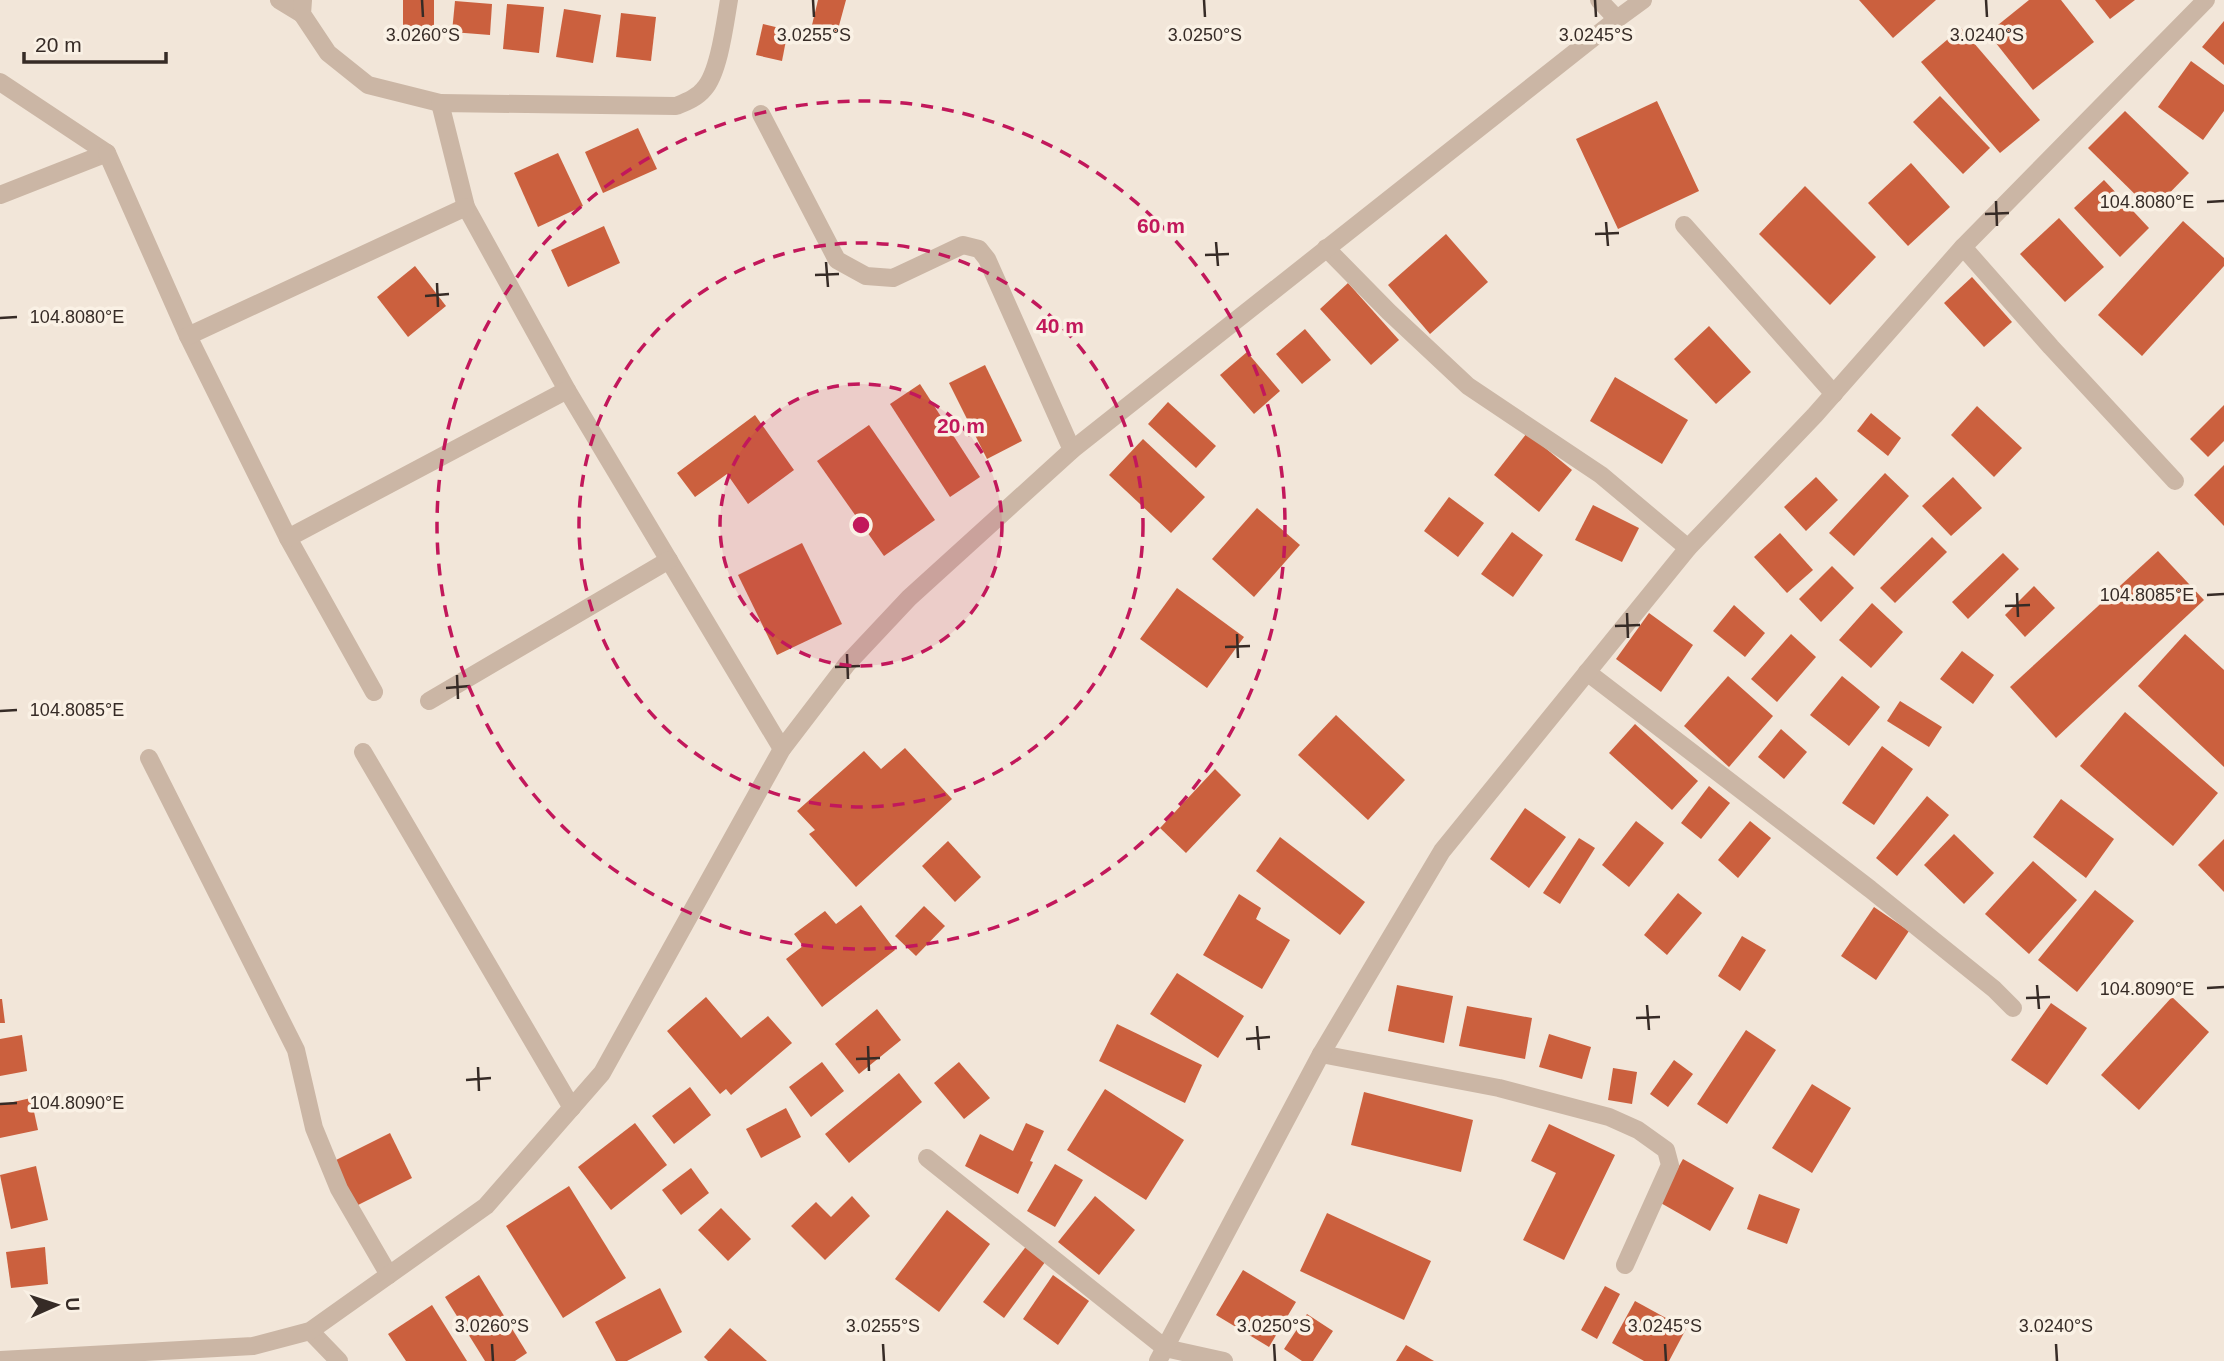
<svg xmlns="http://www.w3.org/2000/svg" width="2224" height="1361" viewBox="0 0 2224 1361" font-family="Helvetica,sans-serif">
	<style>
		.building { fill: #cb603e }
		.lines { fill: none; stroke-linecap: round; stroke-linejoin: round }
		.minor { stroke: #cbb6a5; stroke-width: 18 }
		.ticks { fill: none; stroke: #362b26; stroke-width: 2.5 }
		.ring { fill: none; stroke: #c2185b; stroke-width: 3.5; stroke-dasharray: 12 9 }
		.ticks-label { font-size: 18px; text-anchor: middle; fill: #362b26; stroke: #faf1e5; stroke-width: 7; stroke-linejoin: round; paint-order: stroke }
		.centre { fill: #c2185b; stroke: #faf1e5; stroke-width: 3.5 }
		.ring-label { font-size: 21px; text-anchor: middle; font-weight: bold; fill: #c2185b; stroke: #faf1e5; stroke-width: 7; stroke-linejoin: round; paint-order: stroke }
	</style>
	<rect width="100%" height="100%" fill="#f2e6d9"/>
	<!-- building -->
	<g class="building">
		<rect x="403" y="0" width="31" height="39"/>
		<path d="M818,0h28l-9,33 -25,-8z"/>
		<path d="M1859,0h77l-43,38z"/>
		<path d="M2029,0h32l33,42 -61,48 -45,-57z"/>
		<path d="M2095,0h40l-25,19z"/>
		<path d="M455,1l37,3 -2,31 -38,-3z"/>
		<path d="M507,4l37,3 -5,46 -36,-4z"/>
		<path d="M564,9l37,6 -8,48 -37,-6z"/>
		<path d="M621,13l35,4 -5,44 -35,-4z"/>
		<path d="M2224,21v44l-22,-18z"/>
		<path d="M763,24l25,6 -6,31 -26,-6z"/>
		<path d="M1961,28l79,92 -40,33 -79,-91z"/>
		<path d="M2191,61l33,24v26l-21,29 -45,-33z"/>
		<path d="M1940,96l50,52 -27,26 -50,-52z"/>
		<path d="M1657,101l42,90 -81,38 -42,-90z"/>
		<path d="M2125,111l64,62 -37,38 -64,-63z"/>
		<path d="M638,128l19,41 -54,24 -18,-41z"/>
		<path d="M558,153l25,53 -45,21 -24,-54z"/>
		<path d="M1911,163l39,44 -42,39 -40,-43z"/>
		<path d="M2104,180l45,48 -29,29 -46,-49z"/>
		<path d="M1805,186l71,71 -46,48 -71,-71z"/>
		<path d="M2059,218l45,49 -39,35 -45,-48z"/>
		<path d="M2183,221l41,37v8l-82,90 -44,-41z"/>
		<path d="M604,226l16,37 -52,24 -17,-37z"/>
		<path d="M1446,234l42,48 -58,52 -42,-49z"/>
		<path d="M415,266l31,40 -38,31 -31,-40z"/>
		<path d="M1972,277l40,45 -28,25 -40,-44z"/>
		<path d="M1348,283l51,57 -28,25 -51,-56z"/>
		<path d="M1709,326l42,46 -35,32 -42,-45z"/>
		<path d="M1305,329l26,31 -29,24 -26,-30z"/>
		<path d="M1247,352l33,39 -26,23 -34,-39z"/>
		<path d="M985,365l37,76 -35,18 -38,-76z"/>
		<path d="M1615,377l73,43 -26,44 -72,-43z"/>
		<path d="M920,384l60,93 -30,20 -60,-93z"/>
		<path d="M1168,402l48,44 -20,22 -48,-44z"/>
		<path d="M2224,405v36l-16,16 -18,-18z"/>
		<path d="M1977,406l45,42 -28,29 -43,-42z"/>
		<path d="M1871,413l30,25 -13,18 -31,-25z"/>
		<path d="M755,415l39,55 -46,34 -21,-30 -32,23 -18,-24z"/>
		<path d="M869,425l66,95 -51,36 -67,-95z"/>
		<path d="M1527,433l45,37 -33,42 -45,-37z"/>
		<path d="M1143,439l62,58 -34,36 -62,-58z"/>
		<path d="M2224,465v61l-30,-31z"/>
		<path d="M1885,473l24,23 -55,60 -25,-23z"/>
		<path d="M1816,477l22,23 -32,31 -22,-24z"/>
		<path d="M1953,477l29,31 -31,28 -29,-30z"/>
		<path d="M1449,497l35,26 -26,34 -34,-26z"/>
		<path d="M1593,505l46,23 -17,34 -47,-22z"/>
		<path d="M1257,508l43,37 -46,52 -42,-38z"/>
		<path d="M1512,532l31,23 -30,42 -32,-23z"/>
		<path d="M1780,533l33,37 -26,23 -33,-36z"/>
		<path d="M1932,537l15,15 -52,51 -15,-15z"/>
		<path d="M802,543l40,81 -65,31 -39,-80z"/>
		<path d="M2158,551l46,49 -148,138 -46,-51z"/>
		<path d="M2003,553l16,16 -51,50 -16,-17z"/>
		<path d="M1832,566l22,22 -33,34 -22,-23z"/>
		<path d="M2034,586l21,22 -30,29 -20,-22z"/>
		<path d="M1177,588l67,49 -37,51 -67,-49z"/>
		<path d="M1872,603l31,29 -32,36 -32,-28z"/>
		<path d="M1734,605l31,28 -20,24 -32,-26z"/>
		<path d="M1649,613l44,32 -32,47 -45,-33z"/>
		<path d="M1791,634l25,23 -39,45 -26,-23z"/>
		<path d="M2185,634l39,36v97l-86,-81z"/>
		<path d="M1962,651l32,24 -21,29 -33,-25z"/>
		<path d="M1728,676l45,40 -44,51 -45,-41z"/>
		<path d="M1842,676l38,31 -31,39 -39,-31z"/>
		<path d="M1900,701l42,26 -13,20 -42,-26z"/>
		<path d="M2125,712l93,81 -45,53 -93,-80z"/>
		<path d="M1336,715l69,65 -37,40 -70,-65z"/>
		<path d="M1635,724l63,57 -26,29 -63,-57z"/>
		<path d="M1781,729l26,23 -23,27 -26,-22z"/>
		<path d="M1882,746l31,23 -39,56 -32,-22z"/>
		<path d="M905,748l47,51 -96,88 -47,-53 6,-4 -18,-19 67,-60 17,18z"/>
		<path d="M1215,769l26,26 -55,58 -26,-25z"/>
		<path d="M1709,786l21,17 -29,36 -20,-16z"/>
		<path d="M1927,796l22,19 -52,61 -21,-18z"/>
		<path d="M2061,799l53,40 -28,39 -53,-41z"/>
		<path d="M1525,808l41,29 -37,51 -39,-29z"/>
		<path d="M1636,821l28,22 -35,44 -27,-22z"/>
		<path d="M1750,821l21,17 -33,40 -20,-18z"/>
		<path d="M1954,834l40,39 -30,31 -40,-39z"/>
		<path d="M1280,837l85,65 -25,33 -84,-64z"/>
		<path d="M1579,838l16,10 -35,56 -17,-11z"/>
		<path d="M2224,839v53l-26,-27z"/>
		<path d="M948,841l33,36 -26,25 -33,-36z"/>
		<path d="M2033,861l44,39 -48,54 -44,-40z"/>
		<path d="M2095,890l39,31 -57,71 -39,-32z"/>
		<path d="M1678,893l24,20 -35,42 -23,-20z"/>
		<path d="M1239,894l22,14 -5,11 34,21 -28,49 -59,-34z"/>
		<path d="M861,905l34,45 -73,57 -36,-48 17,-13 -9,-12 31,-23 11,13z"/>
		<path d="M924,906l21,20 -29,30 -21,-20z"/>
		<path d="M1874,907l35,24 -33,49 -35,-24z"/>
		<path d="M1742,936l24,14 -26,41 -22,-15z"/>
		<path d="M1177,973l67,43 -26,42 -68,-44z"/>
		<path d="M1397,985l56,11 -9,47 -56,-12z"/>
		<path d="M706,997l35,41 27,-22 24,27 -61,52 -5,-6 -6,5 -53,-63z"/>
		<path d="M2172,997l37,35 -70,78 -38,-35z"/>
		<path d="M0,999h2l3,24h-5z"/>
		<path d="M2051,1003l36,25 -40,57 -36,-25z"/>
		<path d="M1467,1006l65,12 -7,41 -66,-13z"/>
		<path d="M877,1009l24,31 -42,34 -24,-30z"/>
		<path d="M1117,1024l85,41 -17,38 -86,-42z"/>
		<path d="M1746,1030l30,20 -49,74 -30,-20z"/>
		<path d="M1549,1034l42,13 -9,32 -43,-12z"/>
		<path d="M22,1035l5,36 -27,5v-37z"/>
		<path d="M1674,1060l19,14 -25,33 -18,-13z"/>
		<path d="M822,1062l22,29 -33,26 -22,-30z"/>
		<path d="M959,1062l31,36 -26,21 -30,-36z"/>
		<path d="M1613,1068l24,4 -5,32 -24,-4z"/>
		<path d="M899,1073l23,29 -73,61 -24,-29z"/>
		<path d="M1812,1084l39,24 -39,65 -40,-25z"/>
		<path d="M690,1087l21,28 -37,29 -22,-28z"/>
		<path d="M1105,1089l79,51 -38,60 -79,-50z"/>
		<path d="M1364,1092l109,28 -12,52 -110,-27z"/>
		<path d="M31,1098l7,32 -38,8v-33z"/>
		<path d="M786,1108l15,29 -40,21 -15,-29z"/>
		<path d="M635,1123l32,42 -56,45 -33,-43z"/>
		<path d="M1026,1123l18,8 -14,30 3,1 -15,32 -53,-28 15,-32 33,17z"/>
		<path d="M1549,1124l66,31 -51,105 -41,-20 33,-67 -25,-12z"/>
		<path d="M390,1133l22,45 -60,30 -22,-45z"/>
		<path d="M1683,1159l51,29 -24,43 -51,-29z"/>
		<path d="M1055,1164l28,16 -28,47 -28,-16z"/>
		<path d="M36,1166l12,54 -37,9 -11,-54z"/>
		<path d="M691,1168l18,25 -28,22 -19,-25z"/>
		<path d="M569,1186l57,92 -63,40 -57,-92z"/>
		<path d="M1759,1194l41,15 -13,35 -40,-15z"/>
		<path d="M852,1196l18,20 -45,44 -34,-34 25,-24 15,15z"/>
		<path d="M1095,1196l40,34 -36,45 -41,-33z"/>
		<path d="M721,1208l30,31 -23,22 -30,-31z"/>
		<path d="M947,1210l43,34 -51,68 -44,-33z"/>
		<path d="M1327,1213l104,48 -27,59 -104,-49z"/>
		<path d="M1028,1244l20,14 -44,60 -21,-16z"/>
		<path d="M45,1247l3,37 -37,4 -5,-36z"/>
		<path d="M1243,1270l53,32 -27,45 -53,-32z"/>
		<path d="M479,1275l48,78 -12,8h-30l-40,-64z"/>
		<path d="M1053,1275l36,26 -31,44 -35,-26z"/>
		<path d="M1605,1286l15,8 -23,45 -16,-9z"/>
		<path d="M660,1288l22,44 -55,29h-11l-21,-39z"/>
		<path d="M1635,1301l51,28 -17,32h-25l-32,-18z"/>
		<path d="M432,1305l35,56h-61l-18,-27z"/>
		<path d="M1307,1314l26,17 -20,30h-11l-18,-12z"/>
		<path d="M730,1328l37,33h-59l-4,-4z"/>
		<path d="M1406,1345l28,16h-38z"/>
	</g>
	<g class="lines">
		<!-- minor -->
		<g class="minor">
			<path d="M279,0l23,14"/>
			<path d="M303,0l-1,14 26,39 40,32 72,18"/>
			<path d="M729,0c-4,23 -10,73 -25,89 -7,9 -18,13 -28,17l-236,-3 26,104 101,183 215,359"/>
			<path d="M1599,0l18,19"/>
			<path d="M0,82l107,71 -107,42"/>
			<path d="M761,114l76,146 29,16 27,2 70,-33 16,4 8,10 85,191"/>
			<path d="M107,153l81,183 100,202 86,154"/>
			<path d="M1684,225l150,169"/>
			<path d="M1963,247l88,100 124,134"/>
			<path d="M1326,248l63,64 79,74 133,89 87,73"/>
			<path d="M188,336l278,-129"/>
			<path d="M288,538l279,-148"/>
			<path d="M1587,672l283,217 124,100 19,19"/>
			<path d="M429,701l240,-141"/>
			<path d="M363,752l209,356"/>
			<path d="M149,758l147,292 18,78 25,61 50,86"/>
			<path d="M1321,1054l178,34 110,29 29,13 28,20 4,15 -45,100"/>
			<path d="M927,1158l238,190 59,13"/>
			<path d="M310,1331l29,30"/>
			<path d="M0,1360l253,-14 57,-15 176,-125 116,-133 180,-324 65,-85 62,-66 163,-148 545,-431 26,-19"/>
			<path d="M1158,1361l163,-307 121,-203 246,-303 127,-133 148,-168 243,-247"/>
		</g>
	</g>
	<!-- ticks -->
	<path class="ticks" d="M422,0l1,17M813,0l1,17M1204,0l1,17M1595,0l1,17M1986,0l1,17M1996,201l1,25M2207,202l17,-1M1985,214l24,-1M1606,222l2,24M1595,234l24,-1M1216,242l2,24M1205,255l24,-1M826,262l2,25M815,275l24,-1M437,283l1,24M425,296l24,-2M0,318l17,-1M2017,593l1,24M2207,595l17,-1M2005,606l25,-1M1627,613l1,25M1615,626l25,-1M1237,634l1,24M1225,647l25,-1M847,654l1,25M835,667l25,-1M457,675l1,24M446,688l24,-2M0,711l17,-1M2037,985l2,24M2207,988l17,-1M2026,998l24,-1M1647,1005l2,25M1636,1018l24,-1M1257,1026l2,24M1246,1039l24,-2M868,1046l1,25M856,1059l24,-1M478,1067l1,24M466,1080l25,-2M0,1104l17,-1M492,1344l1,17M883,1344l1,17M1274,1344l1,17M1665,1344l1,17M2056,1344l1,17"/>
	<!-- distance rings -->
	<circle cx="861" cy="525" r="141" fill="#c2185b" fill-opacity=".12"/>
	<g class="ring">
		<circle cx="861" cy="525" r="141"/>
		<circle cx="861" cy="525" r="282"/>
		<circle cx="861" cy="525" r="424"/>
	</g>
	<g class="ticks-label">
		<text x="423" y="41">3.0260°S</text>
		<text x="814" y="41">3.0255°S</text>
		<text x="1205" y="41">3.0250°S</text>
		<text x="1596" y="41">3.0245°S</text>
		<text x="1987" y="41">3.0240°S</text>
		<text x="2147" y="208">104.8080°E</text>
		<text x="77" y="323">104.8080°E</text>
		<text x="2147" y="601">104.8085°E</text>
		<text x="77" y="716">104.8085°E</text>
		<text x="2147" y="995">104.8090°E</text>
		<text x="77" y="1109">104.8090°E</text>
		<text x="492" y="1332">3.0260°S</text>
		<text x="883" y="1332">3.0255°S</text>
		<text x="1274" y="1332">3.0250°S</text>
		<text x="1665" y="1332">3.0245°S</text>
		<text x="2056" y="1332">3.0240°S</text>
	</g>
	<circle cx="861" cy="525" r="10" class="centre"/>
	<g class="ring-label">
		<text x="1161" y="233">60 m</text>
		<text x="1060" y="333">40 m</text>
		<text x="961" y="433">20 m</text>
	</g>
	<!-- north arrow -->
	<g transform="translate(56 1305) rotate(87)" stroke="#faf1e5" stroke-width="5" paint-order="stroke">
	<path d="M0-5L12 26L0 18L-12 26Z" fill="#362b26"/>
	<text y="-10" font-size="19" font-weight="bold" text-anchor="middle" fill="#362b26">U</text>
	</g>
	<!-- scale -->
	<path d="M24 52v10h142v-10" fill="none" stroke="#362b26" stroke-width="3.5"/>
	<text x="35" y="52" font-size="21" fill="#362b26" stroke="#faf1e5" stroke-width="5" paint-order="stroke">20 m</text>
</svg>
